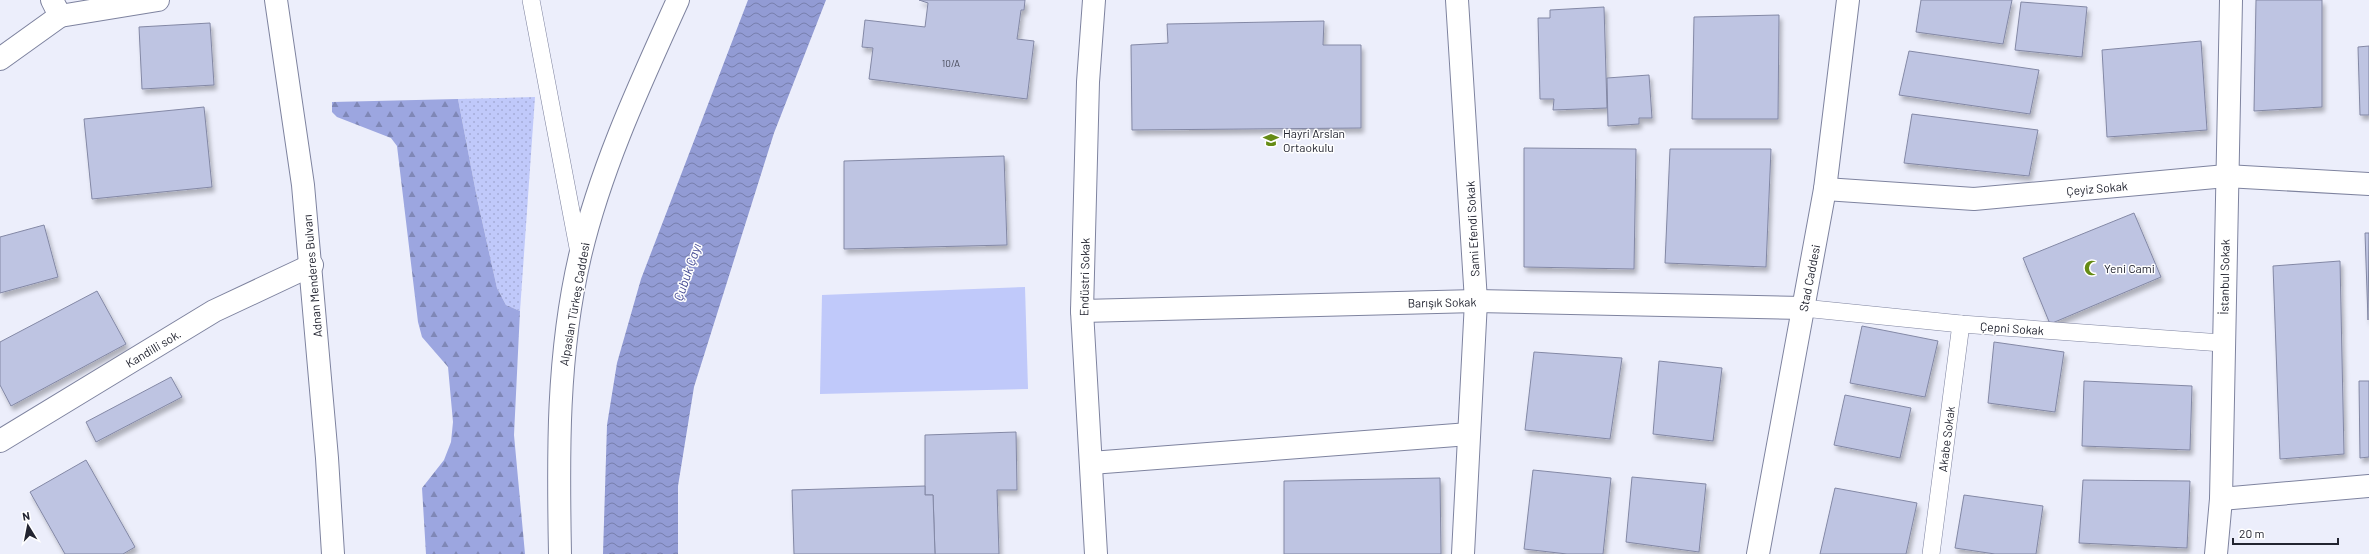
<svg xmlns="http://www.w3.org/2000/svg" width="2369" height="554" viewBox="0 0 2369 554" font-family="Barlow,sans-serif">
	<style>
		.grass { fill: url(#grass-dots) }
		.forest { fill: url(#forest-firs) }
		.garden { fill: #c0c9fa }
		.water { fill: url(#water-waves) }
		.building { fill: #bec4e2; stroke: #8388a5; filter: url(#shadow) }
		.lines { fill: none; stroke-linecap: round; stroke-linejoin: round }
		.service-casing { stroke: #7e839f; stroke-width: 18 }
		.minor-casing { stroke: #7e839f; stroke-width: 24 }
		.tertiary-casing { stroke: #7e839f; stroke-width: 24 }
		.secondary-casing { stroke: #7e839f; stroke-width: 24 }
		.service { stroke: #fff; stroke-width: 17 }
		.minor { stroke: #fff; stroke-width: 22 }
		.tertiary { stroke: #fff; stroke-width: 22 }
		.secondary { stroke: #fff; stroke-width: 22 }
		.labels { text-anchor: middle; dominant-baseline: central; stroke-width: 3; stroke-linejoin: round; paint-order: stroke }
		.number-label { font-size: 10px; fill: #494c5c }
		.poi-label { font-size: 12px; fill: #222430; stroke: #fff; text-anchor: start }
		.street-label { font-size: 12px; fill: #222430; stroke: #fff }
		.water-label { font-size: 13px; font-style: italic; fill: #454b93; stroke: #fff }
	</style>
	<defs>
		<pattern id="grass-dots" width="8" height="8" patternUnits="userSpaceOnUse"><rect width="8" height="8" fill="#c0c9fa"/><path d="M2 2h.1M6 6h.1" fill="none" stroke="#a5acd7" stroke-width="1.8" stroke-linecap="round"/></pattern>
		<pattern id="forest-firs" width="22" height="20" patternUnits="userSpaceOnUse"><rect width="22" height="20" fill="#9ca6e0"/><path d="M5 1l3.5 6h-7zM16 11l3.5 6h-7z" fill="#7f87b6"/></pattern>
		<pattern id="water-waves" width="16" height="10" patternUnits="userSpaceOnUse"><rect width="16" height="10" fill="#929bd4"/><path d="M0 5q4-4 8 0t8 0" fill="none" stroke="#777eac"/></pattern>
		<filter id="shadow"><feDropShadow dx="2.5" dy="4.5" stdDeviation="2" flood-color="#0004"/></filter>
	</defs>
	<rect width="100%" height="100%" fill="#eceefb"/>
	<!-- grass -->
	<path class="grass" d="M535,97l-15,214 -14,-6 -9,-17 -20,-90 -19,-99z"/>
	<!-- forest -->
	<path class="forest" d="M458,99l19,99 20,90 9,17 14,6 -6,124 11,119h-99l-4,-66 22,-28 7,-18 2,-20 -5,-55 -26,-30 -4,-15 -21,-176 -6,-8 -54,-21 -5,-5v-10z"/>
	<!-- garden -->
	<path class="garden" d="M1025,287l3,102 -208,5 2,-99z"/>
	<!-- water -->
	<path class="water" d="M748,0h78l-52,133 -80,254 -16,99v68h-75l4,-129 10,-62 24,-84z"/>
	<!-- building -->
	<g class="building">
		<path d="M1025,0l-1,10h-3l-4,29 17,2 -7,58 -158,-20 4,-31 -11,-1 3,-27 60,7 3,-24 -9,-3z"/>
		<path d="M1921,0h91l-9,44 -87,-12z"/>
		<path d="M2256,0h66v107l-68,4z"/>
		<path d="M2021,2l66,5 -5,50 -67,-7z"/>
		<path d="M1604,7l3,101 -54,2 1,-11h-14l-2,-81h12v-8z"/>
		<path d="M1779,15l-1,104h-86l2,-102z"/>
		<path d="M1324,21l-1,24h38v83l-229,2 -1,-85 37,-2 -1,-19z"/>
		<path d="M210,23l4,62 -72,4 -3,-62z"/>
		<path d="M2201,41l6,89 -100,7 -5,-87z"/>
		<path d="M2369,46v69h-9l-2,-68z"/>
		<path d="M1909,51l130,19 -9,44 -131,-19z"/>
		<path d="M1649,75l3,43h-13v6l-31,2 -1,-48z"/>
		<path d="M204,107l8,80 -120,12 -8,-80z"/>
		<path d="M1912,114l126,16 -9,46 -125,-13z"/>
		<path d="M1524,148l112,1 -2,120 -110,-2z"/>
		<path d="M1670,149h101l-5,118 -101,-4z"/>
		<path d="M1004,156l3,89 -163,4v-88z"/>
		<path d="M2134,213l27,64 -111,47 -27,-66z"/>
		<path d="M44,225l14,52 -58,16v-56z"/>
		<path d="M2365,233h4l-1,87z"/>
		<path d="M2340,261l4,193 -64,5 -7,-193z"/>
		<path d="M97,291l29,53 -115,62 -11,-21v-43z"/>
		<path d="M1862,326l76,15 -13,56 -75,-14z"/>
		<path d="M1994,342l70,10 -9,60 -67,-9z"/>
		<path d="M1534,352l88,6 -12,81 -85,-9z"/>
		<path d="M1659,361l63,7 -9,73 -60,-7z"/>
		<path d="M171,377l11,20 -86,45 -10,-20z"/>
		<path d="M2084,381l108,5 -2,64 -108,-4z"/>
		<path d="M2359,381h10v76l-9,1z"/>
		<path d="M1845,395l66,13 -11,50 -66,-13z"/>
		<path d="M1016,432l1,58h-20l2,64h-64l-2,-59h-8v-60z"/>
		<path d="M86,460l49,87 -12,7h-58l-35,-62z"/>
		<path d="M1533,470l78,8 -8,76h-36l-43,-5z"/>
		<path d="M1632,477l74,7 -7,68 -73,-10z"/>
		<path d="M1440,478l1,76h-157v-73z"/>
		<path d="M2083,480l107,1 -3,67 -108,-5z"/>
		<path d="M925,486v9h8l2,59h-141l-2,-64z"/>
		<path d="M1835,488l82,15 -11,51h-86z"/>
		<path d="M1964,495l79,11 -7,48h-41l-40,-6z"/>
	</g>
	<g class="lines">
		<defs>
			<g id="service">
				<path d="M531,0l48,253"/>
				<path d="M1803,308l158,16 261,19"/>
				<path d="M1931,554l30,-230"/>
			</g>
			<g id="minor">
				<path d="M52,0l8,16 98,-16"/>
				<path d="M1094,0l-6,82 -6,229 14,243"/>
				<path d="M1457,0l19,301 -13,253"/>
				<path d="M0,59l60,-43"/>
				<path d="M1825,189l149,10 252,-23 143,8"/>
				<path d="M1082,311l394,-10 327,7"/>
				<path d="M0,441l214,-130 98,-46"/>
				<path d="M1091,463l378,-29"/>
				<path d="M2221,499l148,-13"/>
				<path d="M2216,554l5,-55 10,-499"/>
			</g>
			<path id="tertiary" d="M560,554c-2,-100 -3,-199 20,-298 21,-89 60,-172 98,-256"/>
			<g id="secondary">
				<path d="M276,0l27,185 24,273 6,96"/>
				<path d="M1758,554l67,-365 23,-189"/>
			</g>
		</defs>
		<!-- service casing -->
		<use href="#service" class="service-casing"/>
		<!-- minor casing -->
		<use href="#minor" class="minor-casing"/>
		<!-- tertiary casing -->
		<use href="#tertiary" class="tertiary-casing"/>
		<!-- secondary casing -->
		<use href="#secondary" class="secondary-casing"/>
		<!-- service -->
		<use href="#service" class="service"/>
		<!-- minor -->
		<use href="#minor" class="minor"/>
		<!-- tertiary -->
		<use href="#tertiary" class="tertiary"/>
		<!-- secondary -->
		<use href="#secondary" class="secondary"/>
	</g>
	<!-- icons -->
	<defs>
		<symbol id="school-bare" viewBox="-9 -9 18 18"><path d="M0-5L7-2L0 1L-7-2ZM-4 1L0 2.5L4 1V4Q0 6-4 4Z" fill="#658b15" stroke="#fff" stroke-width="2.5" paint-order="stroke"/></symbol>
		<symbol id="mosque-bare" viewBox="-9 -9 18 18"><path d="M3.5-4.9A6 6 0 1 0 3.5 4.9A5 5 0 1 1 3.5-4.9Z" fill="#658b15" stroke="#fff" stroke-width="2.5" paint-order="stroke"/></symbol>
	</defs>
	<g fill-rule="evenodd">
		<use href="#school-bare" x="1260" y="129" width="22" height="22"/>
		<use href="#mosque-bare" x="2081" y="257" width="22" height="22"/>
	</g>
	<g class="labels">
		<!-- number labels -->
		<g class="number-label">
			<text x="951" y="63">10/A</text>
		</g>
		<!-- poi labels -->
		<g class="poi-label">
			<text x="1283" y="133">Hayri Arslan<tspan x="1283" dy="14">Ortaokulu</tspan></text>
			<text x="2104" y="268">Yeni Cami</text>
		</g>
		<!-- street labels -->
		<g class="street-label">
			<text transform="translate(2097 188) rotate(-5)">Çeyiz Sokak</text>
			<text transform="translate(1472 229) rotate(-93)">Sami Efendi Sokak</text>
			<text transform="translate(312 276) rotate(-95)">Adnan Menderes Bulvarı</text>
			<text transform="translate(1084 277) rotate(-89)">Endüstri Sokak</text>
			<text transform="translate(2224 277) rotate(-89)">İstanbul Sokak</text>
			<text transform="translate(1809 278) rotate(-79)">Stad Caddesi</text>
			<text transform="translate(1442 302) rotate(-1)">Barışık Sokak</text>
			<text transform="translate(574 304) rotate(-80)">Alpaslan Türkeş Caddesi</text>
			<text transform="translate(2012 328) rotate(4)">Çepni Sokak</text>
			<text transform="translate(153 348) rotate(-31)">Kandilli sok.</text>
			<text transform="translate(1946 439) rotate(-83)">Akabe Sokak</text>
		</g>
		<!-- water labels -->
		<g class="water-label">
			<text transform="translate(687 272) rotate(-71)">Çubuk Çayı</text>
		</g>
	</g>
	<!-- north arrow -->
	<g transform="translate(28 526) rotate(350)" stroke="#ffffff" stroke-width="3" paint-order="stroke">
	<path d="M0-3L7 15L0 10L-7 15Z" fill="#222430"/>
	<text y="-6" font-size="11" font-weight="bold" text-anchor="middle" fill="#222430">N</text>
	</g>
	<!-- scale -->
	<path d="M2233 538v6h105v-6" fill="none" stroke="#222430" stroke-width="2"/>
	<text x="2239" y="538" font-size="12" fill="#222430" stroke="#ffffff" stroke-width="3" paint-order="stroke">20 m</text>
</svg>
